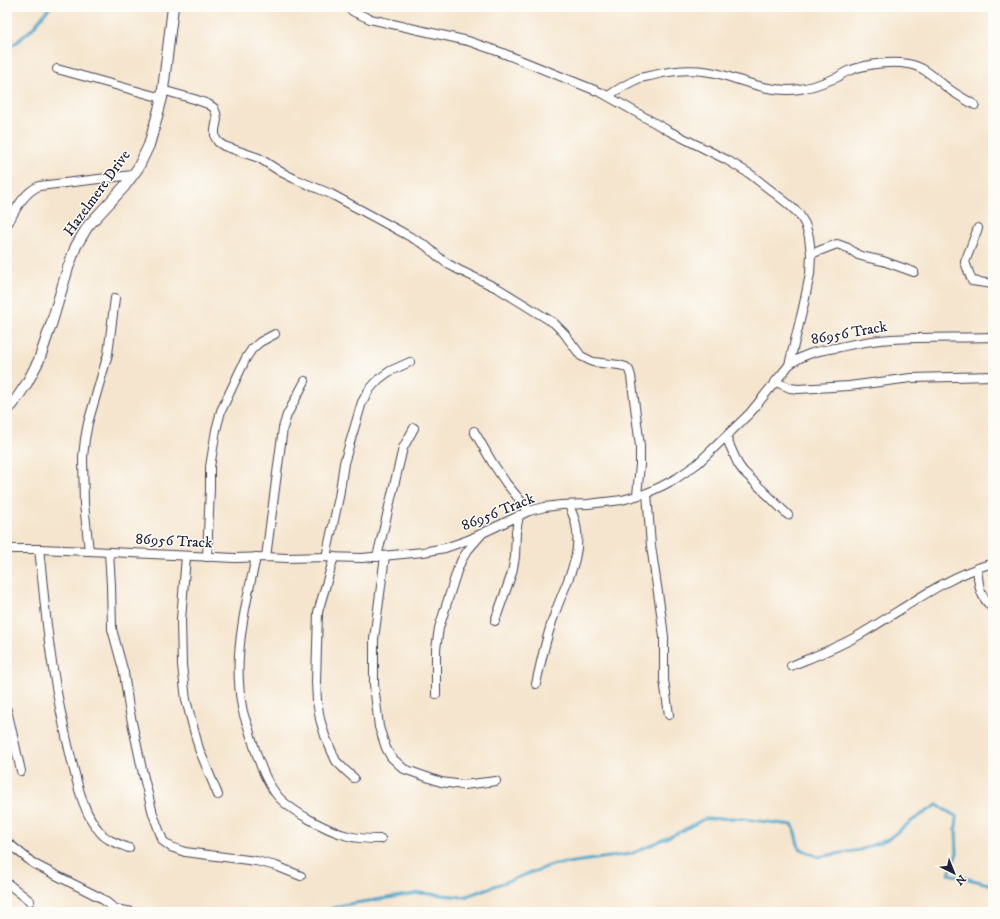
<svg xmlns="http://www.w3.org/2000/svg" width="1000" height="919" viewBox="0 0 1000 919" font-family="'IM FELL DW Pica',serif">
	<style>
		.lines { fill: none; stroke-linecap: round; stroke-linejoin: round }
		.stream { stroke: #4ca6ca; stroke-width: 3 }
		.minor-casing { stroke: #423f51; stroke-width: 10 }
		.tertiary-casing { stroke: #423f51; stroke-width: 12 }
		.minor { stroke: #fff; stroke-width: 8 }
		.tertiary { stroke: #fff; stroke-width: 10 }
		.labels { text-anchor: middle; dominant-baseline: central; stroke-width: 3; stroke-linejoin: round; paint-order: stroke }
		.street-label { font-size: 15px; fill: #22223b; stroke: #fdfcf7 }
	</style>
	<rect width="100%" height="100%" fill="#fdfcf7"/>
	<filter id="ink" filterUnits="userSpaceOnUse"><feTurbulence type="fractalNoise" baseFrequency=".025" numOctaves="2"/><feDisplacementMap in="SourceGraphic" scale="8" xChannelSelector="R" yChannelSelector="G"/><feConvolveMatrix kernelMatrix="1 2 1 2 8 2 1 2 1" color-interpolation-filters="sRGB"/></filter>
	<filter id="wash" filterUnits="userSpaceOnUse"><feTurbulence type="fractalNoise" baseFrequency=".012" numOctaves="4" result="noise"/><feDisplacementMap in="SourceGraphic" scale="16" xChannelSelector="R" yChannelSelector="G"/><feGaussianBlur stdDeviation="0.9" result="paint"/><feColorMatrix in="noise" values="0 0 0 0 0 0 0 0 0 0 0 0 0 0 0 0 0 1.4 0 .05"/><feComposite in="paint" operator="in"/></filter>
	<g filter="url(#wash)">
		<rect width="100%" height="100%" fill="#f5e5ce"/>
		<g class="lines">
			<!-- stream -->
			<g class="stream">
				<path d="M7,48l10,-6 15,-13 18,-22"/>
				<path d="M321,912l22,-7 77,-12 44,4 88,-32 79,-11 49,-22 24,-13 30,-1 59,7 6,23 19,9 42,-7 28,-11 25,-19 24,-15 20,12 -1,12 1,24 -8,21 43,11h1"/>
			</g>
		</g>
	</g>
	<g filter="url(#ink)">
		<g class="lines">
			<defs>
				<g id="minor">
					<path d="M347,7l7,5 16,7 98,22 32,11 102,41 67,38 58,29 23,14 37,29 12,11 6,10 4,13 2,17 -1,20 -7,34 -14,57"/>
					<path d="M57,69l105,29"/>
					<path d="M162,90l32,9 14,5 6,4 2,5 1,6 -2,11v7l3,5 6,4 35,12 22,14 14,7 36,15 67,36 27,15 16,14 7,5 11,6 40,19 55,34 10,10 17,23 12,6 26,3 7,2 3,3 2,6 9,70v19l-3,30"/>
					<path d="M608,96c10,-7 20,-13 32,-18 4,-1 10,-2 14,-3 24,-6 46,-7 69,0 26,8 50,18 77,14 13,-2 26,-7 38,-12 4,-3 9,-6 13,-7 16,-6 41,-9 57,-6 16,2 29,16 41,25 8,6 17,11 26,16"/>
					<path d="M7,225c8,-14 16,-32 32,-39l94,-11"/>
					<path d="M978,228l-13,34 7,19 21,3"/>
					<path d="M811,254l26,-10 11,4 10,7 7,2 18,4 31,11"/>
					<path d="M776,382l14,6 8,1 51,-3 62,-8 82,-2"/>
					<path d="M474,431l18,31 14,21 23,28"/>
					<path d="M726,437l12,27 5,7 45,44"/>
					<path d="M647,493l4,53 10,67 3,24v43l5,35"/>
					<path d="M7,549h32l50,2 146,7 31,-1 21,1 39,-1 36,1 61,-6 22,-4 23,-8 61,-29 16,-4 16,-2 27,-1 34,-4 25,-7 15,-7 15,-8 20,-14 19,-18 34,-33 39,-48c17,-13 31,-14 51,-18 17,-4 35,-7 52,-8 33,-2 67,-1 101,-2"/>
					<path d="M39,549c3,25 5,50 8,76 5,46 14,92 25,137 6,24 11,51 28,70 7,9 19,12 29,16"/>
					<path d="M89,551l-5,-47 -1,-47 2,-18 3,-16 20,-69 7,-56"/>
					<path d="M109,552l2,33 1,44 12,44 5,35 14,66 10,40 10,27 8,6 14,5 71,9 20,5 25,10"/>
					<path d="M186,556l-5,64 1,45 4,35 13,49 19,46"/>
					<path d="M385,556l-11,83v46l5,42 7,21 5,9 13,12 37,13 22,3 33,-4"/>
					<path d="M207,557l3,-68v-22l6,-37 5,-19 25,-53 6,-9 8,-7 15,-8"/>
					<path d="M256,557c-7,33 -15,65 -17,99 -1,16 0,35 3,51 1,8 5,16 7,23 7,22 13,46 27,64 12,16 52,37 72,42 11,3 22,3 33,3"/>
					<path d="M266,557l17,-129 4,-13 18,-34"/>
					<path d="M326,557l13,-60 5,-34 18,-61 7,-12 10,-11 11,-8 20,-9"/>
					<path d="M334,557l-16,55 -2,70 1,19 3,18 5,17 7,16 4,9 9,9 9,8"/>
					<path d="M377,557l26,-109 11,-20"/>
					<path d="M977,568c2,19 2,27 16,41"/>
					<path d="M495,621l17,-48 3,-16 1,-25 3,-17"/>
					<path d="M791,666c24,-10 48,-19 70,-32 43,-25 83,-57 132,-71"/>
					<path d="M536,684c5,-23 10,-46 18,-68 10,-31 29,-58 22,-91 -1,-7 -5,-14 -7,-20"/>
					<path d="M436,694v-45l3,-21 18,-57 5,-12 6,-9 13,-15"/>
					<path d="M7,710l14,61"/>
					<path d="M7,842l27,22 67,34 14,11 17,3"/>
					<path d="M7,883l23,18"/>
				</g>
				<path id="tertiary" d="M7,410l6,-6 14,-21 12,-23 12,-35 17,-57 8,-22 12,-20 36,-39 14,-19 11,-23 6,-21 7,-26 11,-91"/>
			</defs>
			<!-- minor casing -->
			<use href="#minor" class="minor-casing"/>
			<!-- tertiary casing -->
			<use href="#tertiary" class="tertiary-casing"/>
			<!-- minor -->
			<use href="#minor" class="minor"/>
			<!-- tertiary -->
			<use href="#tertiary" class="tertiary"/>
		</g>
	</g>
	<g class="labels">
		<!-- street labels -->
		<g class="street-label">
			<text transform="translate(97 193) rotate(-54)">Hazelmere Drive</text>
			<text transform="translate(849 333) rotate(-10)">86956 Track</text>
			<text transform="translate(498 512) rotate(-22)">86956 Track</text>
			<text transform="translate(174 541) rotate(3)">86956 Track</text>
		</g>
	</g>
	<!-- margin -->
	<rect width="1000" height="919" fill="none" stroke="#fdfcf7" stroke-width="24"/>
	<!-- north arrow -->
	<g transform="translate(954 873) rotate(137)" stroke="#fdfcf7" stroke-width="3" paint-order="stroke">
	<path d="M0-3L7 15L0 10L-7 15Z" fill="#22223b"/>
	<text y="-6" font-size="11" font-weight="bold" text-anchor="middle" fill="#22223b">N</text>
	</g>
</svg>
